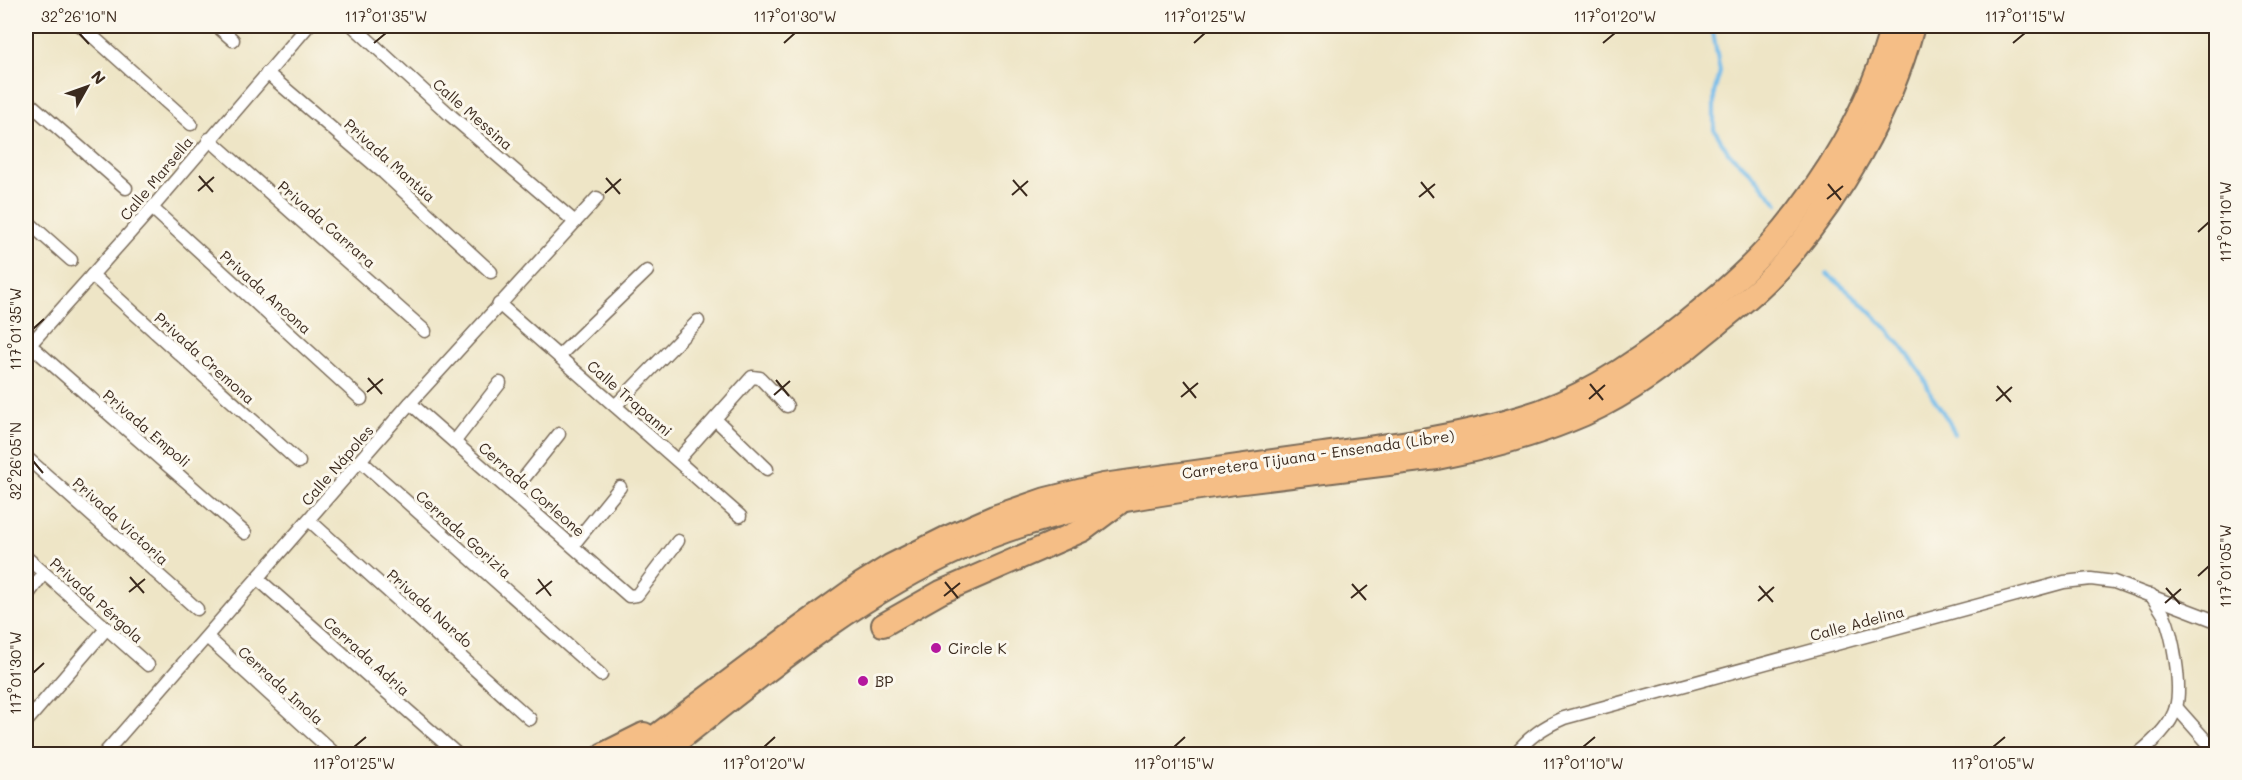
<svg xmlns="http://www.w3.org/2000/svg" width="2242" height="780" viewBox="0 0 2242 780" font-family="Mali,sans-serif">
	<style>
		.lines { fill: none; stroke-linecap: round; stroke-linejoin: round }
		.stream { stroke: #72bceb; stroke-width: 4 }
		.street-casing { stroke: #7a6b59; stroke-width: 15 }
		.highway-casing { stroke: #7a6b59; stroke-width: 26 }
		.street { stroke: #fff; stroke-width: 12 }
		.highway { stroke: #f5be86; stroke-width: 22 }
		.ticks { fill: none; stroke: #3b2a1e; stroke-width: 2 }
		.poi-dot { fill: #b5179e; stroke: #fbf7ec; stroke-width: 2 }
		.labels { text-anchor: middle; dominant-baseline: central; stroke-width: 6; stroke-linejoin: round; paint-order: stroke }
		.street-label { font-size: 15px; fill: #3b2a1e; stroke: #fbf7ec }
		.poi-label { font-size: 15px; fill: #3b2a1e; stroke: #fbf7ec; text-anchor: start }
		.neatline { fill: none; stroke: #3b2a1e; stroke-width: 2 }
		.ticks-label { font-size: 15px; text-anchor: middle; fill: #3b2a1e }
	</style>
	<rect width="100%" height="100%" fill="#fbf7ec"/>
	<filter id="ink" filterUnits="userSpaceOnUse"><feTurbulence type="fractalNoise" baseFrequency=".0167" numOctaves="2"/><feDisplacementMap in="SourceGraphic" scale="12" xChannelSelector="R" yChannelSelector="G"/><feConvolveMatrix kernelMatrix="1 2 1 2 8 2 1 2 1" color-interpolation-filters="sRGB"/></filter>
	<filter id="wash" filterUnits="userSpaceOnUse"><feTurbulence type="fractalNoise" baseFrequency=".008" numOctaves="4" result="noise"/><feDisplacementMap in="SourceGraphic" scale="24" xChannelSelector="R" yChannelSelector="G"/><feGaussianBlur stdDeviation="1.35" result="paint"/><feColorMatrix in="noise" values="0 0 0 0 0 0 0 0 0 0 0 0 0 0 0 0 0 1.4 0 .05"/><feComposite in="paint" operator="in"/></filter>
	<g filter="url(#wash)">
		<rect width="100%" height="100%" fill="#eee5c6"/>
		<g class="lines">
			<!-- stream -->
			<g class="stream">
				<path d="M1712,26l8,46 -6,21v36l14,23 25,23 25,29"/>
				<path d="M1827,274c35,27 67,59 92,96 5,7 8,17 12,24 8,14 18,25 24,40"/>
			</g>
		</g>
	</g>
	<g filter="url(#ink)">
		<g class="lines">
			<defs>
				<g id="street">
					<path d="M81,26l110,98"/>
					<path d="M217,26l16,14"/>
					<path d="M353,26l96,88 126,108"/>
					<path d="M267,73l117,100 107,99"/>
					<path d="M26,100l100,88"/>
					<path d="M209,139l216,192"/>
					<path d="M152,208l209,191"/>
					<path d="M26,220l45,40"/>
					<path d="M92,275l207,187"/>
					<path d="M499,304l241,212"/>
					<path d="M29,344l216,189"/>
					<path d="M26,349l126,-141 156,-182"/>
					<path d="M559,356l88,-85"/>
					<path d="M410,403l219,193 8,-1 41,-54"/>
					<path d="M615,406l83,-85"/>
					<path d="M715,419l52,50"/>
					<path d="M455,441l45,-58"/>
					<path d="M26,457l171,152"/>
					<path d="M678,460l74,-83 8,1 27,28"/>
					<path d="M361,461l240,214"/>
					<path d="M512,493l47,-59"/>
					<path d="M309,520l221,199"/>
					<path d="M573,545l47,-58"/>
					<path d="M26,557l122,108"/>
					<path d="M258,579l199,175"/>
					<path d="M26,597l18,-24"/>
					<path d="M207,637l128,117"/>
					<path d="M2176,707l40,45"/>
					<path d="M26,722l80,-93"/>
					<path d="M104,754l306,-351 187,-205"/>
					<path d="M1515,754c14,-17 28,-27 49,-36l500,-136 27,-3 23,3 102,39"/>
					<path d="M2138,754c15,-12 33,-28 38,-47 6,-21 -3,-72 -12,-92 -4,-7 -9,-14 -13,-20"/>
				</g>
				<g id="highway">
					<path d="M883,625l58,-33 142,-62 35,-26"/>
					<path d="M604,754l40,-20"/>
					<path d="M632,754l168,-126 61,-44 29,-18 56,-28 48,-21 52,-18 57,-14c73,-10 146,-20 220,-31 67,-9 134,-17 199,-37 59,-17 114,-54 162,-93 30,-25 61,-50 87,-80 54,-62 100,-138 121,-218"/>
					<path d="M661,754c95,-74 190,-156 302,-206 86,-39 179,-52 272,-65 67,-8 135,-17 202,-25 45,-9 89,-20 131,-37 49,-19 94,-51 134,-85 27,-22 55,-43 78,-69 61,-69 109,-152 133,-241"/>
				</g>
			</defs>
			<!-- street casing -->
			<use href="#street" class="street-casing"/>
			<!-- highway casing -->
			<use href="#highway" class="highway-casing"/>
			<!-- street -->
			<use href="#street" class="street"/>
			<!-- highway -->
			<use href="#highway" class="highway"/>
		</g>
	</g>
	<!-- ticks -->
	<path class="ticks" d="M79,33l10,11M374,43l12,-10M784,43l11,-10M1194,43l11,-10M1603,43l12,-10M2013,43l12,-10M199,176l14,16M606,178l14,16M1013,180l14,16M1421,182l13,16M1828,184l13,16M198,191l16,-14M605,193l16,-14M1012,195l16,-14M1419,197l16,-13M1827,199l16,-13M2198,232l11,-10M33,329l11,-10M368,378l14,16M776,380l13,16M1183,382l13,16M1590,384l13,16M1997,386l14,16M367,392l16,-13M774,395l16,-14M1181,397l17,-14M1589,399l16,-14M1996,401l16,-14M33,461l10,12M2198,576l11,-10M130,577l14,16M538,579l13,17M945,582l13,16M1352,584l14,16M1759,586l14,16M2166,588l14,16M129,592l16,-13M536,594l16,-13M944,596l16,-13M1351,598l16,-13M1758,601l16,-14M2165,603l16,-14M33,673l11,-10M354,747l12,-10M764,747l11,-10M1174,747l11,-10M1583,747l12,-10M1993,747l12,-10"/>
	<!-- markers -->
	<g class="poi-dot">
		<circle cx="936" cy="648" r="6"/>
		<circle cx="863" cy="681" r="6"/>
	</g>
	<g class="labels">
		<!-- street labels -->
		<g class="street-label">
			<text transform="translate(473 114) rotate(41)">Calle Messina</text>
			<text transform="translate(390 160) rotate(42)">Privada Mantúa</text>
			<text transform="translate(156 178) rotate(-50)">Calle Marsella</text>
			<text transform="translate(327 224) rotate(41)">Privada Carrara</text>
			<text transform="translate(266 292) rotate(42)">Privada Ancona</text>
			<text transform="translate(205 358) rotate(42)">Privada Cremona</text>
			<text transform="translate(630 398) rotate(41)">Calle Trapanni</text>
			<text transform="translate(147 428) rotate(41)">Privada Empoli</text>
			<text transform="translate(1318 454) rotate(-8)">Carretera Tijuana - Ensenada (Libre)</text>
			<text transform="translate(337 465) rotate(-49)">Calle Nápoles</text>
			<text transform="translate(532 489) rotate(41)">Cerrada Corleone</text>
			<text transform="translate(121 521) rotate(42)">Privada Victoria</text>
			<text transform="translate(464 534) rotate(42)">Cerrada Gorizia</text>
			<text transform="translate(97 600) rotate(42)">Privada Pérgola</text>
			<text transform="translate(430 608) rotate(42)">Privada Nardo</text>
			<text transform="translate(1857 623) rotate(-15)">Calle Adelina</text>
			<text transform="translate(367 656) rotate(42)">Cerrada Adria</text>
			<text transform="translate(281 685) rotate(42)">Cerrada Imola</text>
		</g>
		<!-- poi labels -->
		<g class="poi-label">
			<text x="948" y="648">Circle K</text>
			<text x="875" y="681">BP</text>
		</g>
	</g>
	<!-- margin -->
	<rect width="2242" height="780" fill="none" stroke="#fbf7ec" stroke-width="66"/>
	<!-- north arrow -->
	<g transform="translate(87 87) rotate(50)" stroke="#fbf7ec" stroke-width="4.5" paint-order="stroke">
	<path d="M0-4.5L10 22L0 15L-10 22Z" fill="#3b2a1e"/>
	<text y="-9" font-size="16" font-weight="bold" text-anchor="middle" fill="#3b2a1e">N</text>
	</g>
	<rect x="33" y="33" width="2176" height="714" class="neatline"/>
	<g class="ticks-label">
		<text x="79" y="22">32°26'10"N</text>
		<text x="386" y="22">117°01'35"W</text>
		<text x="795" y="22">117°01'30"W</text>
		<text x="1205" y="22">117°01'25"W</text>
		<text x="1615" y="22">117°01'20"W</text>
		<text x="2025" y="22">117°01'15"W</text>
		<text transform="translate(2226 222) rotate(-90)" y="5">117°01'10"W</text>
		<text transform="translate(16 329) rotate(-90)" y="5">117°01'35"W</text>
		<text transform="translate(16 461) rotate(-90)" y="5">32°26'05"N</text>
		<text transform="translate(2226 566) rotate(-90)" y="5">117°01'05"W</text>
		<text transform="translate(16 673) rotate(-90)" y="5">117°01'30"W</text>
		<text x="354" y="769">117°01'25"W</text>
		<text x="764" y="769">117°01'20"W</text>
		<text x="1174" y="769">117°01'15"W</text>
		<text x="1583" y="769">117°01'10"W</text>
		<text x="1993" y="769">117°01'05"W</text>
	</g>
</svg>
